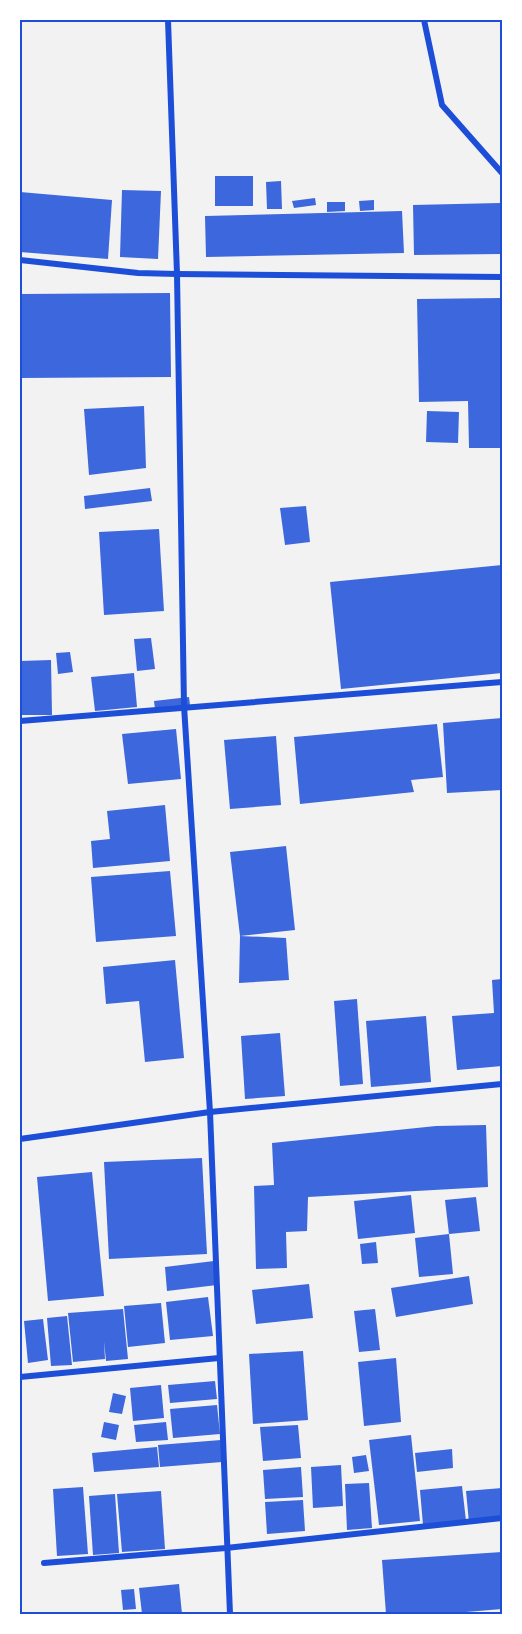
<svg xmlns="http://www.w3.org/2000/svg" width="522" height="1634" viewBox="0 0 522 1634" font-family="'PT Sans',sans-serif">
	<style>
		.building { fill: #3d67dc }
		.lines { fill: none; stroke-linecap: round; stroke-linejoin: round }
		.minor { stroke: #1d4ed8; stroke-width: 6 }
		.neatline { fill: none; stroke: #1d4ed8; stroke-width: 2 }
	</style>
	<rect width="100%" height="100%" fill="#f2f2f2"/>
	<!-- building -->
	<g class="building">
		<rect x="215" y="176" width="38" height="30"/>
		<path d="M281,181l1,28h-15l-1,-27z"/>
		<path d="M122,190l39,1 -3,68 -38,-2z"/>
		<path d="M20,192l92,8 -4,59 -88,-7z"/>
		<path d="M315,198l1,7 -22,3 -2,-7z"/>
		<path d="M374,200v10l-14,1 -1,-10z"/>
		<path d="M327,202h18v9l-18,1z"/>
		<path d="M500,203l1,51 -87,1 -1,-50z"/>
		<path d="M402,211l2,42 -198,4 -1,-41z"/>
		<path d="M170,293l1,84 -151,1v-84z"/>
		<path d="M502,298v150h-33l-1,-47 -49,1 -2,-103z"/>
		<path d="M144,406l2,62 -57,7 -5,-66z"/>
		<path d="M427,411l32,1 -1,31 -32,-1z"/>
		<path d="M150,488l2,13 -67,8 -1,-13z"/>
		<path d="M306,506l4,36 -25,3 -5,-37z"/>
		<path d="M159,529l5,82 -60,4 -5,-83z"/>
		<path d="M502,565v108l-161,16 -11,-107z"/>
		<path d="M151,638l4,31 -18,2 -3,-32z"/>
		<path d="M70,652l3,20 -15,2 -2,-21z"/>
		<path d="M51,660l1,55h-32v-54z"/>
		<path d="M134,673l3,34 -42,4 -4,-34z"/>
		<path d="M189,697l1,8 -35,4 -1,-8z"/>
		<path d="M502,718v72l-55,3 -4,-70z"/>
		<path d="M437,724l6,53 -32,3 3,12 -114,12 -6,-67z"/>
		<path d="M176,729l5,50 -53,5 -6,-50z"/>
		<path d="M276,736l5,69 -51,4 -6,-69z"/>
		<path d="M165,805l5,56 -77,7 -2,-27 19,-2 -3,-28z"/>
		<path d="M286,846l9,84 -55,6 46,2 3,42 -50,3 1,-47 -10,-84z"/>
		<path d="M170,871l6,65 -80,6 -5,-65z"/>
		<path d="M175,960l9,98 -39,4 -6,-61 -33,3 -3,-37z"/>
		<path d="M502,979v87l-45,4 -5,-54 42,-3 -2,-33z"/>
		<path d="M357,999l6,85 -23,2 -6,-85z"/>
		<path d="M426,1016l5,66 -60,5 -5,-66z"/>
		<path d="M280,1033l5,63 -40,3 -4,-63z"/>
		<path d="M486,1125l2,62 -180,10 -1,34 -21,1 1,36 -31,1 -2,-83 20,-1 -2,-42 164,-17z"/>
		<path d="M202,1158l5,96 -98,5 -5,-97z"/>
		<path d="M92,1172l12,124 -56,5 -11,-124z"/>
		<path d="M411,1195l4,38 -57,6 -4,-38z"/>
		<path d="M476,1197l4,34 -31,3 -4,-34z"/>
		<path d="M449,1234l4,40 -34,3 -4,-39z"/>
		<path d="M376,1242l2,21 -16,1 -2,-20z"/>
		<path d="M214,1261l3,24 -50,6 -2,-24z"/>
		<path d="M469,1276l4,28 -77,13 -5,-29z"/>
		<path d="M309,1284l4,34 -57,6 -4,-34z"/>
		<path d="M208,1297l5,39 -43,4 -4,-38z"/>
		<path d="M161,1303l4,40 -37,4 -4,-41z"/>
		<path d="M123,1309l5,50 -22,2 -2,-20 1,18 -32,3 -5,-49z"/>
		<path d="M375,1309l5,41 -21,2 -5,-41z"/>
		<path d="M67,1316l5,49 -21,1 -4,-48z"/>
		<path d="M43,1319l5,41 -20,3 -4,-42z"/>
		<path d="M303,1351l5,69 -55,4 -4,-70z"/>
		<path d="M396,1358l5,64 -37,4 -6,-64z"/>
		<path d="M215,1381l2,18 -47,4 -2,-18z"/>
		<path d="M161,1385l3,33 -31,3 -3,-33z"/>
		<path d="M113,1393l13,3 -4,18 -13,-2z"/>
		<path d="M217,1405l3,29 -47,4 -3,-29z"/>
		<path d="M104,1422l15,3 -3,15 -15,-3z"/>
		<path d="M166,1422l2,18 -32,2 -2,-17z"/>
		<path d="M298,1425l3,33 -38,3 -3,-34z"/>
		<path d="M411,1435l9,86 -41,4 -10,-85z"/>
		<path d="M221,1440l1,22 -62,5 -2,-22z"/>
		<path d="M157,1447l2,20 -65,5 -2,-19z"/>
		<path d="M452,1449l1,19 -36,4 -2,-19z"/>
		<path d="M366,1455l3,16 -15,2 -2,-16z"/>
		<path d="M341,1465l2,41 -30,2 -2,-41z"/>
		<path d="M301,1467l2,30 -38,2 -2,-29z"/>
		<path d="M369,1483l3,45 -25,2 -2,-46z"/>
		<path d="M462,1486l4,35 -43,4 -3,-35z"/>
		<path d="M83,1487l5,67 -31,2 -4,-67z"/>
		<path d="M502,1488v31l-33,4 -3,-32z"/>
		<path d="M161,1491l4,58 -43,3 -5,-58z"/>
		<path d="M115,1494l4,59 -26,2 -4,-59z"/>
		<path d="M303,1500l2,31 -38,3 -2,-32z"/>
		<path d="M502,1552v57l-60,5h-56l-4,-54z"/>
		<path d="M179,1584l3,30h-40l-3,-26z"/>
		<path d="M134,1589l2,20 -13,1 -2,-20z"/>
	</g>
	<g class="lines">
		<!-- minor -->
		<g class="minor">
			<path d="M168,20l9,254 7,432 26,406 20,502"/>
			<path d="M424,20l18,85 60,68"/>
			<path d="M20,260l118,13 39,1 325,3"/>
			<path d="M20,721l482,-39"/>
			<path d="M20,1139l190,-27 292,-28"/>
			<path d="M20,1377l199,-19"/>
			<path d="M44,1563l182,-15 276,-30"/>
		</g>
	</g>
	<!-- border -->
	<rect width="522" height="1634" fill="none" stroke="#ffffff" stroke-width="42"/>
	<rect x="21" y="21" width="480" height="1592" class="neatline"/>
</svg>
